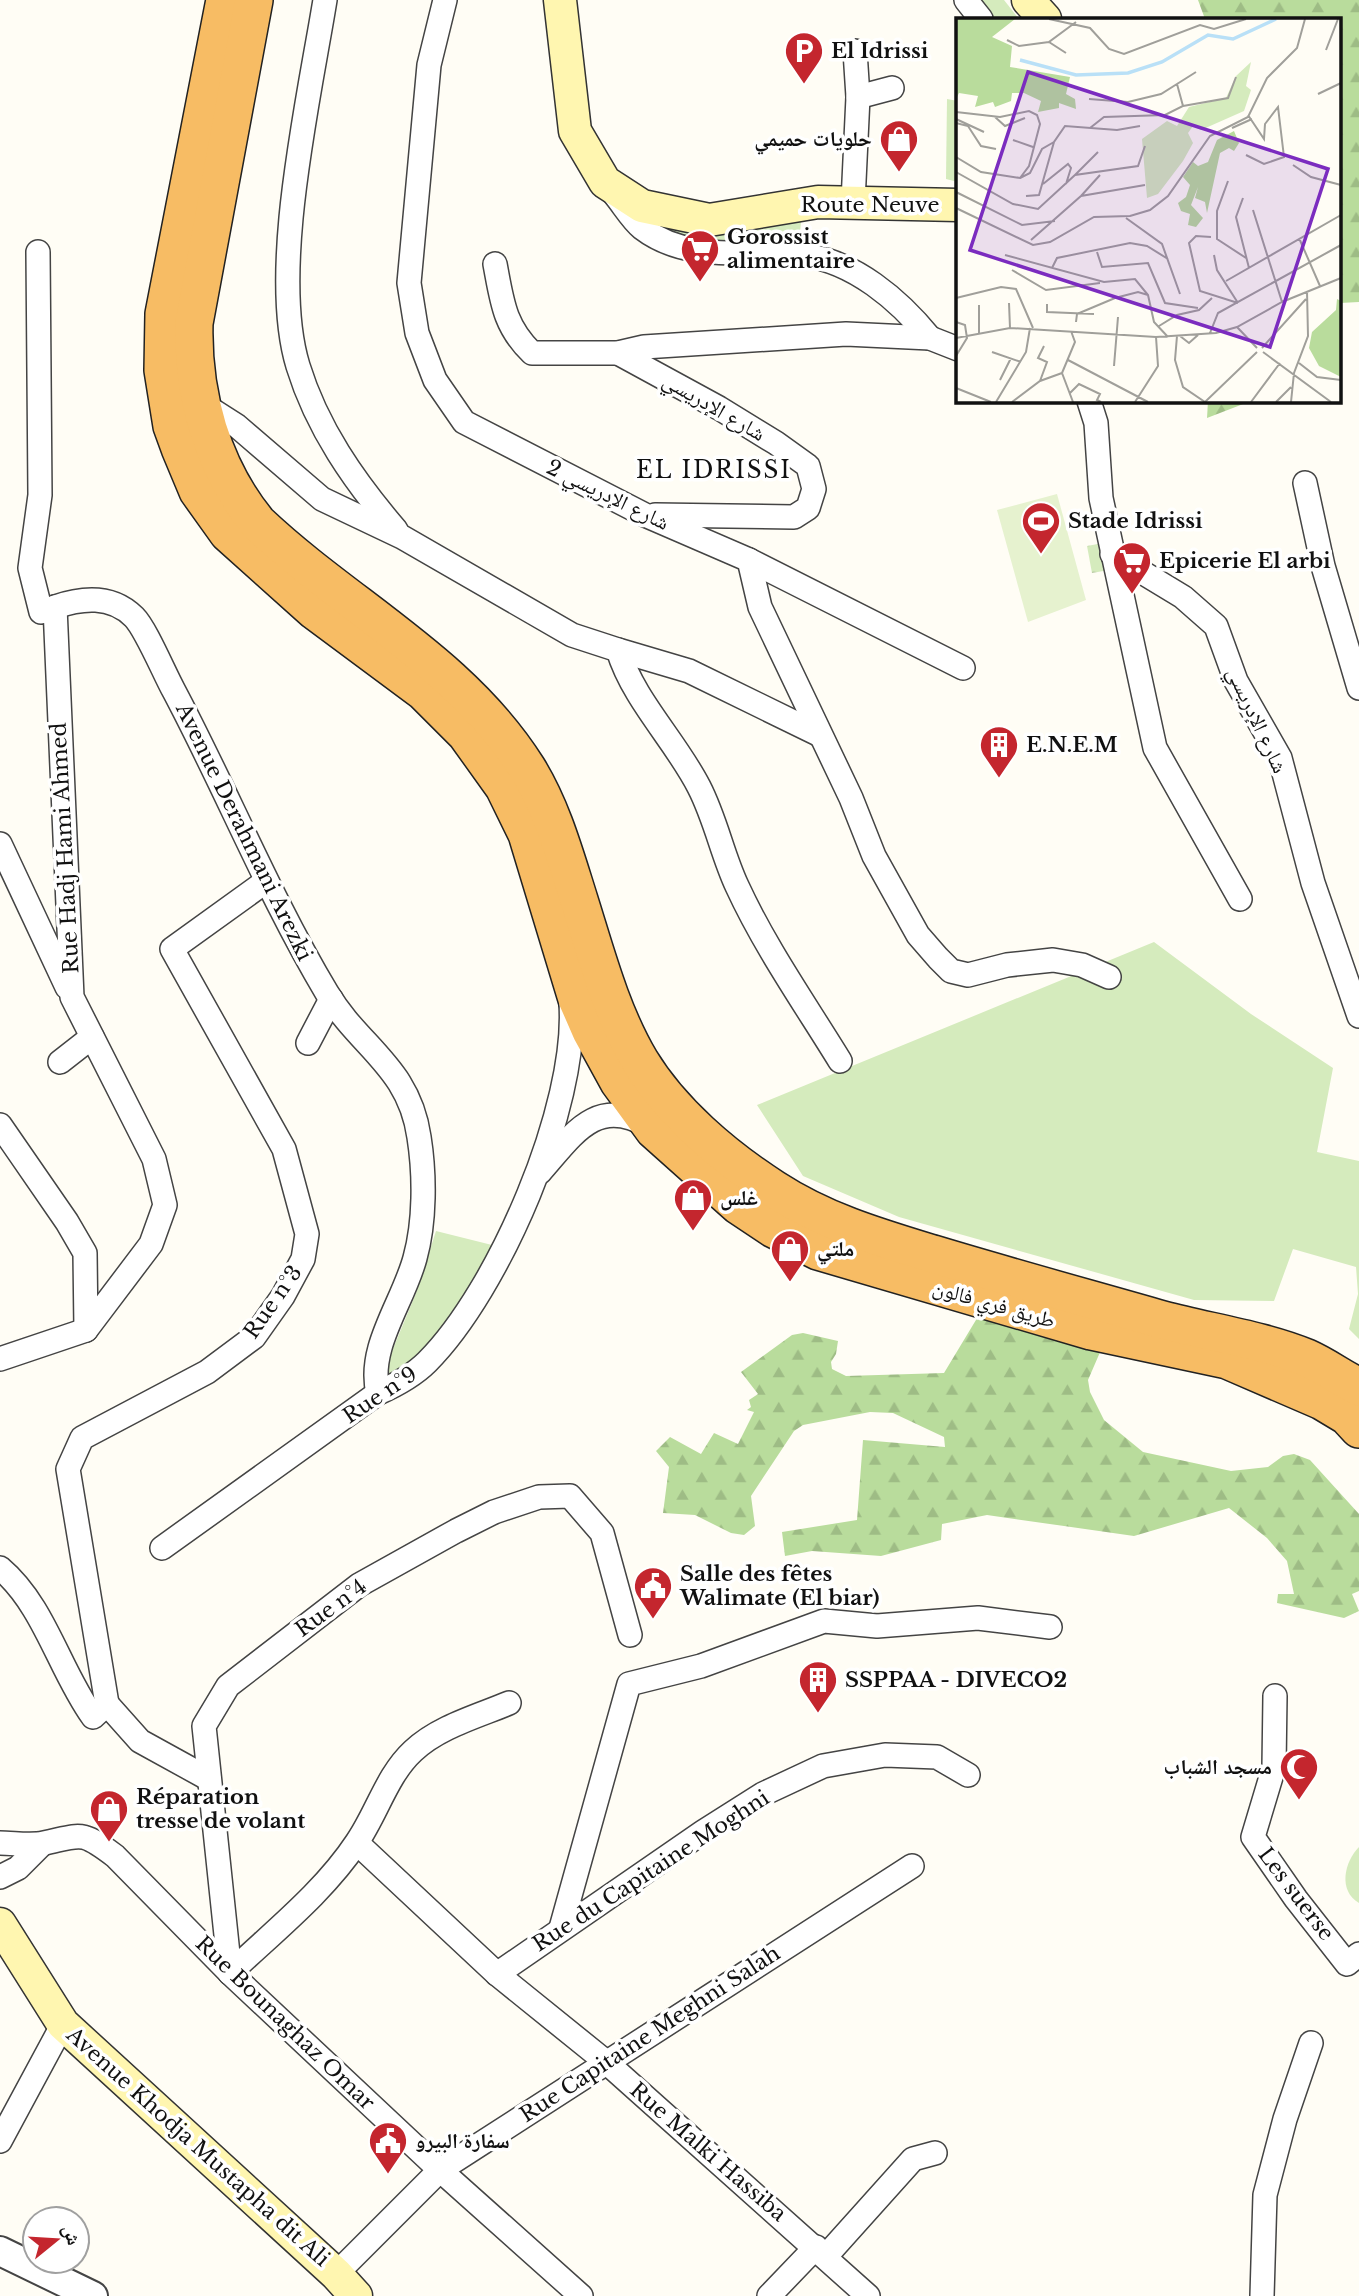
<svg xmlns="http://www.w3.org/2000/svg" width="1359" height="2296" viewBox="0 0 1359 2296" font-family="'Libre Baskerville','Noto Naskh Arabic',serif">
<defs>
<pattern id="forest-firs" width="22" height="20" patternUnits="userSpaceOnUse" patternTransform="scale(1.75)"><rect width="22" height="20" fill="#b9dc9c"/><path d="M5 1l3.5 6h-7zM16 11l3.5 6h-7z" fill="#9ebc85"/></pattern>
<pattern id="park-crowns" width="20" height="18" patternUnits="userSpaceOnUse" patternTransform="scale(1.75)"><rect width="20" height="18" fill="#d5ebbd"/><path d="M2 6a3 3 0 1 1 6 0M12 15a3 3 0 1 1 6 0" fill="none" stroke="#b6c8a1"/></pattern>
</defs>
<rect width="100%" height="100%" fill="#fffdf5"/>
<g fill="#d5ebbd">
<polygon points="973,0 1004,0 1019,19 993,19"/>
<polygon points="947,99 958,101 958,182 946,179"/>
<polygon points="802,211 798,255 705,252 641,216"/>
<polygon points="1154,942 1251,1014 1333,1068 1317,1152 1359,1161 1359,1339 1349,1329 1358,1294 1356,1267 1293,1249 1274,1301 1194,1300 899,1217 803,1176 757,1105"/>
<polygon points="436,1231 504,1248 433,1340 393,1379 384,1377 383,1373 416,1293"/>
<path d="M1359 1847V1903C1338 1891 1344 1862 1359 1847Z"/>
</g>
<g fill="url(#forest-firs)">
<polygon points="1198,0 1359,0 1359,302 1340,303 1340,19 1205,19"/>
<polygon points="1208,401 1251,401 1207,418"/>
<polygon points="982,1310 1104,1343 1088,1380 1090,1392 1104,1420 1143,1452 1231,1471 1268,1467 1283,1456 1294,1454 1310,1460 1359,1514 1359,1591 1352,1594 1359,1611 1344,1618 1277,1603 1278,1594 1294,1594 1287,1561 1267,1538 1229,1508 1134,1536 987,1515 942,1524 941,1540 881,1556 812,1551 785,1556 782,1532 857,1520 863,1440 945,1447 944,1437 893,1413 870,1412 803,1425 794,1431 751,1496 755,1526 744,1535 731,1533 695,1515 663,1513 669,1467 656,1451 670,1437 701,1454 714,1433 738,1444 754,1412 747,1410 751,1407 749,1400 758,1394 741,1372 792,1335 803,1333 838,1341 836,1354 831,1362 832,1369 846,1376 944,1373"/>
</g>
<polygon fill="url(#park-crowns)" points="1103,543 1109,570 1092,573 1087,546"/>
<polygon fill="#e6f2cf" points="1057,494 1086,600 1028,622 997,510"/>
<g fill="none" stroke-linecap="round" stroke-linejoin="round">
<g stroke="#444" stroke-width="26">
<g id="minor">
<path d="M325 0C309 99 269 272 298 366 317 428 354 481 396 530"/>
<polyline points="445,0 429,65 409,283 417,333 435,380 464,422 645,515 749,560 760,607 851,798 874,856 918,935 938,958 951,971 968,975 1007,965 1053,960 1082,965 1109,977"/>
<polyline points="966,0 981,19"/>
<polyline points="858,97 892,88"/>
<path d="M615 195C624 206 632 220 642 228 689 264 750 249 803 255 854 261 899 300 930 338"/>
<polyline points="853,202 858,97 855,51"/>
<path d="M495 264C502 301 504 326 532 353H618L644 347 846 334 930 338 958 349"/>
<polyline points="618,353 719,408 776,443 808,466 814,489 808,508 794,517 655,515"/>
<polyline points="1089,401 1096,423 1101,498 1155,748 1240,899"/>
<path d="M201 403 237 426 322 499 402 537 572 635 618 650C634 701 675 740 699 787 716 820 722 854 737 886 765 947 805 1004 840 1061"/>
<polyline points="1305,483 1323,566 1359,688"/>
<polyline points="1112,554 1183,597 1216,626 1236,681 1280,758 1313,883 1359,1016"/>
<polyline points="749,560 963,668"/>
<path d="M55 607C81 598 111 594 134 617 146 629 164 673 174 691 227 791 269 896 327 993 360 1048 409 1067 419 1137 425 1175 425 1222 415 1258 403 1303 367 1347 378 1393"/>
<polyline points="618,650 689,671 820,735"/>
<polyline points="0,844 67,987"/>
<polyline points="308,1043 331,999"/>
<polyline points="60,1062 92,1037"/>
<polyline points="0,1125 67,1222 85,1253 86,1330"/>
<path d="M540 1172C572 1136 596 1095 648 1126"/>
<polyline points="0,1359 86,1330 151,1244 165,1205 154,1159 72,997 55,607 41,612 30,568 40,495 38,252"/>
<path d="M162 1548 378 1393C396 1385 413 1376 427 1362 499 1290 578 1106 571 1004"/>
<path d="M0 1568C45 1606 59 1670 93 1717L107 1704"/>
<polyline points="1275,1696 1274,1767 1253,1837 1296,1899 1347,1964 1359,1954"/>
<polyline points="107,1704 68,1469 82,1438 207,1372 254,1337 283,1296 303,1259 307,1234 284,1149 172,949 265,882"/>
<polyline points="107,1704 140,1741 209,1779"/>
<path d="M0 1843C14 1843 31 1846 44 1843 82 1835 81 1830 115 1856L230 1973 440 2170 581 2296"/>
<polyline points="357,1843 497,1974 606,2062 868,2296"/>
<polyline points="0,1877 18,1868 42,1844"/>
<polyline points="561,1928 629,1684 701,1666 824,1621 877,1626 978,1618 1050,1627"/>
<polyline points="230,1973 204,1726 228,1686 359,1585 456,1531 494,1512 539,1497 570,1496 602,1533 630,1635"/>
<path d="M230 1973C273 1932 324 1892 357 1842 377 1813 387 1775 413 1751 438 1727 478 1716 509 1703"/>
<polyline points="497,1974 703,1832 763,1794 823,1766 885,1755 937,1757 968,1775"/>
<polyline points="0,2141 63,2024"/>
<polyline points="826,2256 913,2159 935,2153"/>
<polyline points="336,2274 440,2170 912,1866"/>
<polyline points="769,2296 816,2247"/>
<polyline points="1262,2296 1265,2195 1285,2119 1311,2043"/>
</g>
</g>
<g stroke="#444" stroke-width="32">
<polyline id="tertiary" points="0,2251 93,2296"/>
</g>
<g stroke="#333" stroke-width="35">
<g id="secondary">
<polyline points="560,0 575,131 605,182 642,206 709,220 818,202 958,205"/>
<polyline points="1028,0 1045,19"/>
<polyline points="0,1924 63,2024 336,2274 356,2296"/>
</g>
</g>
<g stroke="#222" stroke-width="40">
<g id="trunk">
<polyline points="225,0 164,314 163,370 172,426 180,448 198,491 228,533 315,611 424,692 466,734 504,787 527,834 577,999 591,1031 619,1082 654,1130 738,1205 774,1229 818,1251 1091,1331 1227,1360 1322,1401 1347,1416 1359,1429"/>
<path d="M254 0 194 323C192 394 212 467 258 523 347 607 461 663 527 768 552 808 565 856 579 900 596 954 611 1012 640 1061 671 1112 724 1157 774 1189 823 1221 877 1237 933 1254 1009 1277 1086 1298 1163 1320 1208 1332 1264 1340 1307 1358 1325 1366 1341 1378 1359 1387"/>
</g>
</g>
<use href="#minor" stroke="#fff" stroke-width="23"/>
<use href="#tertiary" stroke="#fff" stroke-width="28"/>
<use href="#secondary" stroke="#fff6b0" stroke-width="32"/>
<use href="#trunk" stroke="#f7bc64" stroke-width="37"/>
</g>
<defs>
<g id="parking-pin" transform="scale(2.0125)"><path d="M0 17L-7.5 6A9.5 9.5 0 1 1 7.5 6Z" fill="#c4262e" stroke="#fff"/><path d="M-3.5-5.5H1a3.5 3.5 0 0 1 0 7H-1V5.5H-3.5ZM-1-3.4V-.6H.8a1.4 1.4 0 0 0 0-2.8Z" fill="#fff"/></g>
<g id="shop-pin" transform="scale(2.0125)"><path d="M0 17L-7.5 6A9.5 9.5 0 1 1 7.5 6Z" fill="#c4262e" stroke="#fff"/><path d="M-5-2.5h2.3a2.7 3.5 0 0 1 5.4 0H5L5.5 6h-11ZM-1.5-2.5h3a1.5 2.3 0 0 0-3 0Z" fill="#fff"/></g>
<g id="supermarket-pin" transform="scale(2.0125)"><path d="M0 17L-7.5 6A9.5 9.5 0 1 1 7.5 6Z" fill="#c4262e" stroke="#fff"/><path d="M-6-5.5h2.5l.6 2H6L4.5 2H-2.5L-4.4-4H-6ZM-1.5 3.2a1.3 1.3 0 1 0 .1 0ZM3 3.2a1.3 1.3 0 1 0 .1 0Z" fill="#fff"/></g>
<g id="stadium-pin" transform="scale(2.0125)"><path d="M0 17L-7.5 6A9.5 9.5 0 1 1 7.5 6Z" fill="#c4262e" stroke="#fff"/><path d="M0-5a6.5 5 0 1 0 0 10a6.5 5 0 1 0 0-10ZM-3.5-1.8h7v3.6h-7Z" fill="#fff"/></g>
<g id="building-pin" transform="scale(2.0125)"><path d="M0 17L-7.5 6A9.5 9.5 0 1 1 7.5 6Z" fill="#c4262e" stroke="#fff"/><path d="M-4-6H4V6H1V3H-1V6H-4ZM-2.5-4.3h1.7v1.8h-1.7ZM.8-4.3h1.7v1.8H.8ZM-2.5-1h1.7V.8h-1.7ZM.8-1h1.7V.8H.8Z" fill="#fff"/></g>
<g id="civic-pin" transform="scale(2.0125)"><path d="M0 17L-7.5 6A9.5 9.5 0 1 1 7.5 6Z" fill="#c4262e" stroke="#fff"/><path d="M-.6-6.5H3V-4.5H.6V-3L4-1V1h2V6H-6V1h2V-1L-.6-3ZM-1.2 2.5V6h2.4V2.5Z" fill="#fff"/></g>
<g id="mosque-pin" transform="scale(2.0125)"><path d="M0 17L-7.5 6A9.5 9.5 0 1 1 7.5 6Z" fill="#c4262e" stroke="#fff"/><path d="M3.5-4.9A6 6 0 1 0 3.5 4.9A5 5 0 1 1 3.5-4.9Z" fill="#fff"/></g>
</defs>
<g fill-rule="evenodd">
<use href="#parking-pin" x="804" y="51"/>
<use href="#shop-pin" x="899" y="139"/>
<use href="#supermarket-pin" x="700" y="249"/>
<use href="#stadium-pin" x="1041" y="521"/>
<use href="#supermarket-pin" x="1132" y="561"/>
<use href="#building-pin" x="999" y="745"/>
<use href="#shop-pin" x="693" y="1198"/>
<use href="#shop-pin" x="790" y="1249"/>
<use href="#civic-pin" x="653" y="1586"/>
<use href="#building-pin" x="818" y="1680"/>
<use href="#mosque-pin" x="1299" y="1767"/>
<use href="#shop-pin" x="109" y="1809"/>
<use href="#civic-pin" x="388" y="2141"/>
</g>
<g text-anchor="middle" stroke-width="7" stroke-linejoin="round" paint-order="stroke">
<g font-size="21" font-weight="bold" fill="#111" stroke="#fff" text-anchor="start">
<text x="831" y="58">El Idrissi</text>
<text x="872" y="146" text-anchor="end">حلويات حميمي</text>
<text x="727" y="244">Gorossist<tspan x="727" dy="24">alimentaire</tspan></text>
<text x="1068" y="528">Stade Idrissi</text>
<text x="1159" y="568">Epicerie El arbi</text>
<text x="1026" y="752">E.N.E.M</text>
<text x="720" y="1205">غلس</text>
<text x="817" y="1256">ملتي</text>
<text x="680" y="1581">Salle des fêtes<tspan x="680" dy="24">Walimate (El biar)</tspan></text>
<text x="845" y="1687">SSPPAA - DIVECO2</text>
<text x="1272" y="1774" text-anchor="end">مسجد الشباب</text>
<text x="136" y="1804">Réparation<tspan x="136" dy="24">tresse de volant</tspan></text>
<text x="415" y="2148">سفارة البيرو</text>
</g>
<g font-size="21" fill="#111" stroke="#fff">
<text x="870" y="212">Route Neuve</text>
<text transform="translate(714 407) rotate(30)" y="7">شارع الإدريسي</text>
<text transform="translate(608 495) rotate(26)" y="7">شارع الإدريسي 2</text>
<text transform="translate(1257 720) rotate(65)" y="7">شارع الإدريسي</text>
<text transform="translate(244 832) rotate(64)" y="7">Avenue Derahmani Arezki</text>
<text transform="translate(65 848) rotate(-93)" y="7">Rue Hadj Hami Ahmed</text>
<text transform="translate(273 1302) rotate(-55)" y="7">Rue n°3</text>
<text transform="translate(994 1304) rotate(16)" y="7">طريق فري فالون</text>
<text transform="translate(380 1395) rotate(-34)" y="7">Rue n°9</text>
<text transform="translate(331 1608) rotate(-36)" y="7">Rue n°4</text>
<text transform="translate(651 1871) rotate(-33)" y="7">Rue du Capitaine Moghni</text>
<text transform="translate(1296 1894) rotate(53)" y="7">Les suerse</text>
<text transform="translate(285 2023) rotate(44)" y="7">Rue Bounaghaz Omar</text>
<text transform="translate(650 2034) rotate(-33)" y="7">Rue Capitaine Meghni Salah</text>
<text transform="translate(198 2147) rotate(42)" y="7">Avenue Khodja Mustapha dit Ali</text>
<text transform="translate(708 2152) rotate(41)" y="7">Rue Malki Hassiba</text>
</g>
<g font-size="23" letter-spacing="2" fill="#111" stroke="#fff">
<text x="714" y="478">EL IDRISSI</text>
</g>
</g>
<g transform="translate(956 18)">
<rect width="385" height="385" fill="#fffdf5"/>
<path d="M295 44 290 68 295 72 288 93 245 112 237 108 232 115 237 125 227 143 202 176 191 180 186 121 211 103 221 108 233 89 270 80 280 58Z" fill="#d5ebbd"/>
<path d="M0 1H59L36 19 56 28 54 49 114 59 110 76 119 81 120 91 103 85V90L82 94 85 83 68 75H56L55 83 39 89 37 84 19 89 22 78 3 75 0 81ZM278 113 283 125 278 133 273 130 264 135 251 195 249 184 239 180 242 169 235 187 247 200 240 209 232 207 234 196 225 193 222 185 230 179 234 167 227 159 237 144 242 148 252 144 261 122ZM381 281 385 283V359L363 348 353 330 356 314 380 292Z" fill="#b9dc9c"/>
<path fill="none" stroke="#b9e0f7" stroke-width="3.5" d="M64 42 120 57 172 55 206 44 252 17 277 21 320 1"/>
<path fill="none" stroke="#a09f9a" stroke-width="2" d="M93 1 134 10 153 31 168 36 244 7 258 11 290 1M51 22 63 28 93 24M370 32 382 1M110 35 93 24 120 4M221 66 240 54M362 76 385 65M133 81 172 84 205 76 221 66 227 88 209 97 148 99 134 110M227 88 272 80 280 59M0 94 44 99 73 93 81 97 84 106 73 148 64 160 25 154 0 139M39 99 49 108 69 100M0 101 28 114M0 105 12 108 25 128 40 131M276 110 296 101M57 122 77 129M290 137 308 146 328 139 322 89 309 106 308 121 292 97M337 147 355 159 385 167M0 154 57 186 82 191 119 157 182 148 189 128M119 157 142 134M64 160 74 155 86 131 98 124M272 163 261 193V221L290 240M87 166 112 146 115 150 110 166M0 174 66 207 99 203M70 178 83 177 98 124 109 108 161 112 184 108M125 178 144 157M287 180 280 199 293 250M0 190 77 227 94 224 138 199 174 198 194 192 212 178 254 118 292 99 311 60 341 30 349 1M297 192 326 284M170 200 206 226 224 276M255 219 240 218 233 225 244 273 282 285M343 220 364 268M75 222 125 178 189 167M141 234 146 249 192 245 209 285 242 290M49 237 148 264 179 261 192 277 198 304 212 319M258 237 261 252 282 285M96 250 101 240 174 225 191 228 212 241M56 252 90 272 144 265M270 263 385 197M0 280 45 269 60 271 77 310M53 285 54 310M91 286V294L138 296M0 304 9 307 11 320 0 338M120 304 121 296 159 280 182 274 192 277M203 308 221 297 243 292 256 280M281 309 301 330M23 315V287M254 315 262 295 385 227M221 318 219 342 227 369 249 384 301 334M224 318 233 325 242 317M0 320 54 310 200 319 260 315 281 309 326 284 385 260M306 330 350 281M36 334 65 344M307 334 375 384M112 342 192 384M343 345 361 359 385 362M158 348 162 299M106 355 119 324 115 313M106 355 117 384M44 362 55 340M84 363 91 344 82 340 88 328M0 370 35 384M114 375 123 366 144 376 141 382 145 384M40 384 70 334 74 310M56 384 84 363 106 355M179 384 202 348 200 319M295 384 324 345M320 384 335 369M335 384 338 355 352 318 351 273"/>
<path fill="#7b2cbf" fill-opacity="0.15" stroke="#7b2cbf" stroke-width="3.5" d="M72 54 372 151 314 329 14 232Z"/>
<rect width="385" height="385" fill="none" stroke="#111" stroke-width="3.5"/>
</g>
<g transform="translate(56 2240) rotate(72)"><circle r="33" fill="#ffffff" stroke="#a0a0a0" stroke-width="2"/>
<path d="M0-5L12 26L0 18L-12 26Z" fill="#c4262e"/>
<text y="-10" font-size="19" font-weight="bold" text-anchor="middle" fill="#111111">ش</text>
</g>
</svg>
